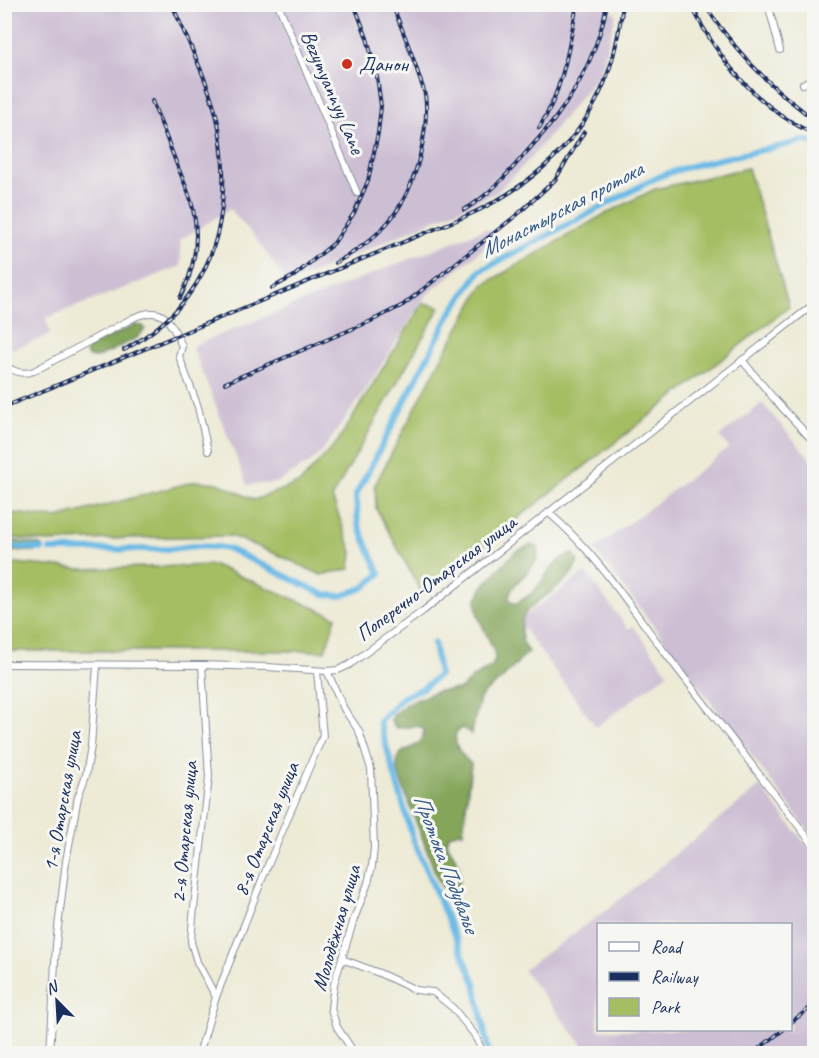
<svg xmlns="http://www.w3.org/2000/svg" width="819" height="1058" viewBox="0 0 819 1058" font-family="Caveat,sans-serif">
<rect width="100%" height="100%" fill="#f6f6f2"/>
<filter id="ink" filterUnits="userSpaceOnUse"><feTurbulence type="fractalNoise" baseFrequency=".0167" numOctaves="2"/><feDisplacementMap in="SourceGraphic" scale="12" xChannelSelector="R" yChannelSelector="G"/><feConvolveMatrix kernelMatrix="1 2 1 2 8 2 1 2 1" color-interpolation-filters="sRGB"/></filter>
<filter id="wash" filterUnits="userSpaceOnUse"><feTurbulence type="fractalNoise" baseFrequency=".008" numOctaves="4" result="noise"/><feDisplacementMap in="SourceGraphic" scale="24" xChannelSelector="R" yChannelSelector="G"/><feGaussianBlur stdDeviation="1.35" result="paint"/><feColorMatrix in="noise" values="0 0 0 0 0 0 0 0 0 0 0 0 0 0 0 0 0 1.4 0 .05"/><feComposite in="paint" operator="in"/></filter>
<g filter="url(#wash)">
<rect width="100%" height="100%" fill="#edead5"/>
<g fill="#ccbed3" fill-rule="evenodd">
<polygon points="5,5 612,5 610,11 616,13 601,72 530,159 496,193 288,284 254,236 230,209 180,240 181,266 46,318 50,335 12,349 5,330"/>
<polygon points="487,228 496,238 426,295 362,395 321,453 311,462 276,483 247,485 192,346"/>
<polygon points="762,403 814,463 814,838 595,549 729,448 720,436"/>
<polygon points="586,572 628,629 633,626 668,673 596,727 518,621"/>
<path d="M760 786 814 855V1047L807 1054 589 1053 523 970 608 909ZM790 924V1030H598V924Z"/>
</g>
<g fill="#a5be64" stroke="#607661" stroke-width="1.5">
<polygon points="748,168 789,307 422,593 376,508 375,485 441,359 483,285 603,215 655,189"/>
<polygon points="423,303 440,307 332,497 352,552 350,569 321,575 281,556 231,536 132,538 48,542 5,537 5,512 57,518 196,481 218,483 254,500 300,483 338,441"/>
<path d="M5 539C17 544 30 541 42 546 32 557 19 546 7 554L5 552Z"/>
<polygon points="4,562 81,569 214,565 336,617 325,651 5,651"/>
</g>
<g fill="#84a55a" stroke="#506a5c" stroke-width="1.5">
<polygon points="135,325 143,326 145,329 137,338 111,351 96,358 89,357 86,353 87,349 93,345"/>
<path d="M530 545 538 547C542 570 511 578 509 599L515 604C521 600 530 596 535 590 547 577 554 556 574 554L578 561C570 585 543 594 527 611 518 622 520 641 528 652L502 679 485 692 480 698 471 734 469 732 463 728 456 732C453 746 461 754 471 764L463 833 459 832 449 835 446 842C455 856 465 872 457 888L449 890 442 887 438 880 400 779C399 775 397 770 397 765 396 743 422 755 424 730L418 726 396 728 391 721 394 714 406 704 437 691 461 689 472 678 492 666 495 659 494 651 478 616 476 601 483 587 493 575 515 552Z"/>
</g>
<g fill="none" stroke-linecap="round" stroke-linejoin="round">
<g stroke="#6bbae6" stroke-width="6">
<polyline points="4,546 42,549"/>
<path d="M50 550 171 549 192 546 217 547 229 549 323 594 341 596 363 588 380 574 358 524 356 495 450 314 480 271 656 178C702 159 753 154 801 141L814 142"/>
<polyline points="434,643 439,675 423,688 403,697 379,721 413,839 475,983 489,1054"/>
</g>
</g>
</g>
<g filter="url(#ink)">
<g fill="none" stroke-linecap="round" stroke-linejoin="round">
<g stroke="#848c9a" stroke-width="8">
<g id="street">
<polyline points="278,4 357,193"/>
<polyline points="768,4 780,50"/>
<polyline points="803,84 814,78"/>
<polyline points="742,360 775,400 814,442"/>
<path d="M4 365C15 372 22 375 34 371L133 318C164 304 170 321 182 346L179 356 198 407 208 451"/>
<path d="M549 513C595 552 627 602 663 650 713 715 764 780 814 846"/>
<polyline points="4,664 202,665 267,667 327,671 338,670 349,665 423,611 814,304"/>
<polyline points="202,665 209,777 193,917 191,942 197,962 216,997"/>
<polyline points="327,671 344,709 359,731 371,769 374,848 372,866 368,883 354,919 334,984 331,1009 337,1027 355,1054"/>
<polyline points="342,959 379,973 416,990 433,992 453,1008 474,1034 482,1050 482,1054"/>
<polyline points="50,1054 56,944 66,861 78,797 86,775 91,746 97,665"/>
<polyline points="199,1054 216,997 263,877 311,763 323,736 317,671"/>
</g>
</g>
<use href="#street" stroke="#fff" stroke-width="6"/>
<g stroke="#1b2f5e" stroke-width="4">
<g id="rail">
<path d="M691 4C716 58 760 110 814 134"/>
<path d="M704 4C723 33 745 60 771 84 784 97 800 108 814 120"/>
<path d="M152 101C161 123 169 144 177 165 183 180 190 194 193 209 200 239 194 271 180 298"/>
<path d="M539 128C563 90 569 47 577 4"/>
<path d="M464 210C488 196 506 176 524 155 534 143 545 132 554 120 580 86 599 47 607 4"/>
<path d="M335 263C386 236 411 202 422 146 425 130 428 112 425 95 424 88 420 81 418 73 411 50 401 27 392 4"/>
<polyline points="272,288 294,276 334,243 354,213 368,181 378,133 381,106 377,77 367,38 354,4"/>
<path d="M124 350C212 301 234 223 219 128 212 87 188 43 172 4"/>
<polyline points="225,383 371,321 403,305 518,214 555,180 584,132"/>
<path d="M4 407 464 217C521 192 573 151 600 93 613 66 619 34 623 4"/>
<polyline points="790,1023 814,1005"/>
<polyline points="752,1054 783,1030"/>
</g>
</g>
<use href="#rail" stroke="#f6f6f2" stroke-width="1.5" stroke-dasharray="4.5" stroke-linecap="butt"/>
</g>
</g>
<circle fill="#c8321e" stroke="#f6f6f2" stroke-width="2" cx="347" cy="64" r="6"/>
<g text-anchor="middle" stroke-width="6" stroke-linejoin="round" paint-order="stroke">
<g font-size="21" fill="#1b2f5e" stroke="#f6f6f2" text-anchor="start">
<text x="359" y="71">Данон</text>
</g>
<g font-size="21" fill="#1b2f5e" stroke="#f6f6f2">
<text transform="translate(333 92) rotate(67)" y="7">Bezymyannyy Lane</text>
<text transform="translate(436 578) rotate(-37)" y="7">Поперечно-Отарская улица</text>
<text transform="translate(62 801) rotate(-80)" y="7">1-я Отарская улица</text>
<text transform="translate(266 829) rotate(-68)" y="7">8-я Отарская улица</text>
<text transform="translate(184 832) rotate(-85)" y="7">2-я Отарская улица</text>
<text transform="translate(336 928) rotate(-74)" y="7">Молодёжная улица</text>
</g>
<g font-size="22" font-style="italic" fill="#335987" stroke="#f6f6f2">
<text transform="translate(561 209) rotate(-28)" y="8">Монастырская протока</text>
<text transform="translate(447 863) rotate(69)" y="8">Протока Подувалье</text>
</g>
</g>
<rect width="819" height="1058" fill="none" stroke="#f6f6f2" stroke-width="24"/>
<rect x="597" y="923" width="195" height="108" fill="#f6f6f2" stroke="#9ea6b7" stroke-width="1.5"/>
<rect x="609" y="942" width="30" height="9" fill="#ffffff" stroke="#9ea6b7" stroke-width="1.5"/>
<text x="651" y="953" font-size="18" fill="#1b2f5e">Road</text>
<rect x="609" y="972" width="30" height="9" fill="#1b2f5e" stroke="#9ea6b7" stroke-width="1.5"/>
<text x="651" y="983" font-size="18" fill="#1b2f5e">Railway</text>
<rect x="609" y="998" width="30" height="18" fill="#a5be64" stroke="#9ea6b7" stroke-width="1.5"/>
<text x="651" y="1013" font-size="18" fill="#1b2f5e">Park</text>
<g transform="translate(57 1001) rotate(336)" stroke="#f6f6f2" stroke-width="4.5" paint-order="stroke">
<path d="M0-4.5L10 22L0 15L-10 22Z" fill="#1b2f5e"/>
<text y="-9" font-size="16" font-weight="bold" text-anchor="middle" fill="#1b2f5e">N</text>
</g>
</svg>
